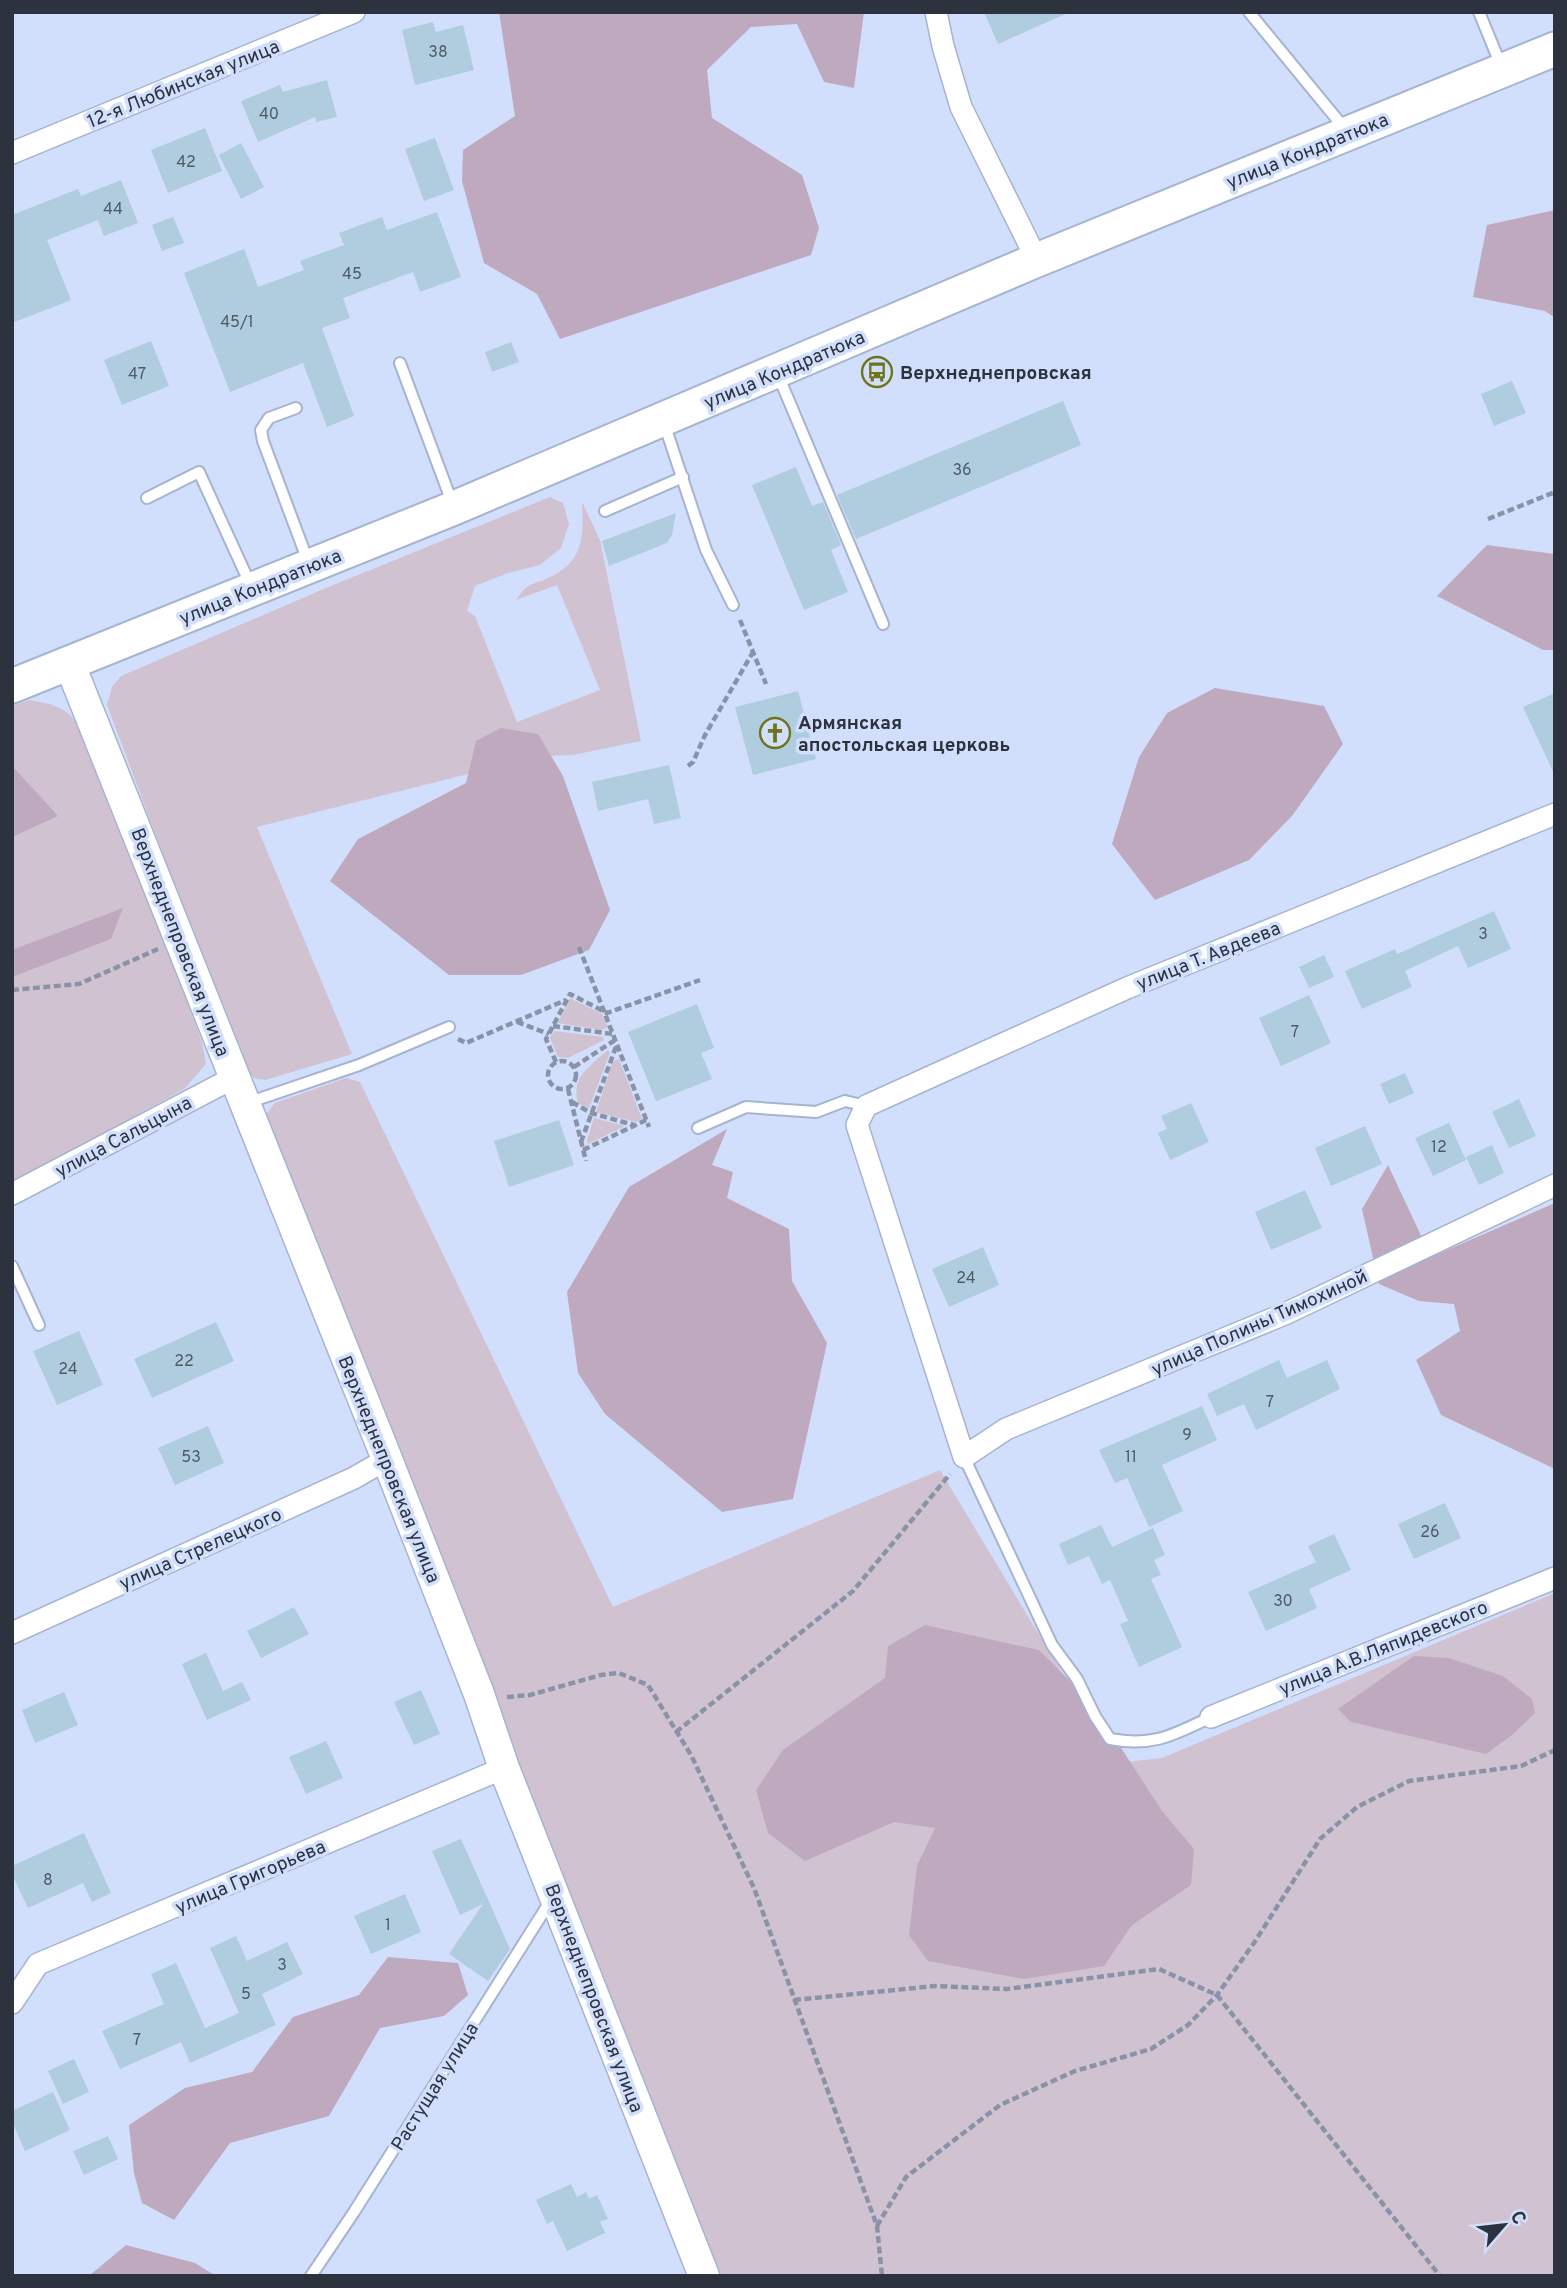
<svg xmlns="http://www.w3.org/2000/svg" width="1567" height="2288" viewBox="0 0 1567 2288" font-family="Overpass,sans-serif">
<rect width="100%" height="100%" fill="#d1dffc"/>
<g fill="#d1c2d2">
<path d="M550 497 563 503 569 524 561 548 540 565 508 573 475 586 467 611 475 616 517 722 600 690 557 585 516 600C528 583 528 586 546 579 583 563 584 539 582 502L600 540 641 741 573 755 540 756 257 827 352 1054 265 1080 254 1078 244 1070 107 705 112 687 121 676 326 588Z"/>
<path d="M29 700C62 705 71 711 89 740L202 1042 206 1064 184 1089 12 1183V706Z"/>
<polygon points="570,998 602,1014 608,1027 602,1030 558,1023"/>
<polygon points="554,1031 603,1037 604,1040 568,1058 558,1057 550,1038"/>
<path d="M608 1050 610 1053 589 1108 578 1103C571 1077 589 1067 608 1050Z"/>
<polygon points="619,1059 642,1119 636,1122 596,1112 613,1061"/>
<polygon points="346,1078 360,1082 613,1607 940,1470 1116,1763 1162,1758 1555,1593 1555,2276 718,2276 264,1117 275,1103"/>
<polygon points="594,1118 625,1126 588,1144 587,1140"/>
</g>
<g fill="#bea9bf">
<polygon points="499,12 864,12 854,88 824,82 797,24 751,27 707,70 712,118 802,175 819,228 811,255 560,339 537,294 484,263 462,181 463,150 515,116"/>
<polygon points="1555,210 1555,318 1545,311 1473,297 1487,225"/>
<polygon points="1487,545 1555,554 1555,650 1543,650 1437,596"/>
<polygon points="1215,688 1324,706 1343,744 1292,816 1249,860 1155,900 1112,844 1139,757 1167,713"/>
<polygon points="501,728 538,734 563,776 610,910 589,950 521,975 449,975 330,881 358,839 466,783 476,741"/>
<polygon points="15,769 58,816 12,837 12,771"/>
<polygon points="123,908 111,939 12,977 12,950"/>
<polygon points="727,1129 712,1165 733,1172 727,1198 789,1229 792,1281 827,1343 793,1499 722,1512 605,1414 578,1373 567,1292 629,1187"/>
<polygon points="1388,1165 1431,1257 1555,1203 1555,1469 1441,1415 1416,1360 1460,1331 1454,1304 1419,1301 1379,1284 1362,1209"/>
<polygon points="925,1625 1039,1650 1092,1703 1162,1811 1194,1849 1191,1885 1132,1925 1104,1966 1024,1979 928,1961 909,1935 917,1866 935,1828 894,1822 805,1861 768,1833 756,1790 783,1750 885,1678 888,1646"/>
<polygon points="1414,1656 1449,1658 1503,1676 1532,1699 1535,1713 1512,1735 1486,1754 1351,1722 1338,1709"/>
<polygon points="388,1957 458,1963 468,1995 444,2016 380,2028 329,2116 230,2143 174,2220 142,2203 134,2173 129,2125 185,2088 252,2072 293,2017 359,1995"/>
<polygon points="126,2245 195,2263 216,2276 89,2276"/>
</g>
<g fill="#afcdde">
<polygon points="984,12 1070,12 998,44"/>
<polygon points="433,22 436,32 463,25 474,70 415,85 402,30"/>
<polygon points="327,80 337,117 316,122 315,117 258,142 241,101 280,85 283,92"/>
<polygon points="205,128 222,171 168,193 151,150"/>
<polygon points="435,138 454,190 424,201 405,149"/>
<polygon points="241,143 264,187 241,199 219,155"/>
<polygon points="121,180 138,223 104,236 98,220 47,240 71,300 12,323 12,215 78,189 81,196"/>
<polygon points="437,212 461,277 420,292 413,272 343,298 350,318 322,328 354,416 327,427 303,363 230,392 184,273 244,249 258,287 304,270 300,261 344,245 339,233 382,217 387,230"/>
<polygon points="173,217 184,243 162,251 152,225"/>
<polygon points="151,341 169,386 122,405 104,360"/>
<polygon points="511,342 519,362 492,372 485,352"/>
<polygon points="1512,381 1526,413 1494,426 1481,394"/>
<polygon points="1063,401 1081,445 856,539 837,495"/>
<polygon points="796,467 812,506 823,502 841,545 831,550 848,592 804,610 752,485"/>
<polygon points="676,513 672,535 667,543 609,566 602,541"/>
<polygon points="798,691 816,759 753,775 735,707"/>
<polygon points="1555,693 1555,776 1523,707"/>
<polygon points="669,765 681,818 654,824 648,799 598,811 592,782"/>
<polygon points="1494,911 1511,949 1468,968 1458,946 1405,971 1412,987 1362,1009 1345,971 1395,949 1397,954"/>
<polygon points="1324,955 1334,977 1309,988 1299,967"/>
<polygon points="1309,995 1331,1043 1281,1066 1259,1018"/>
<polygon points="697,1004 714,1048 701,1053 712,1079 656,1101 628,1032"/>
<polygon points="1405,1073 1414,1093 1389,1104 1380,1084"/>
<polygon points="1519,1099 1536,1136 1509,1148 1492,1112"/>
<polygon points="1191,1103 1209,1142 1170,1160 1158,1133 1167,1129 1161,1116"/>
<polygon points="559,1120 574,1165 509,1187 494,1141"/>
<polygon points="1449,1123 1466,1160 1433,1176 1415,1138"/>
<polygon points="1365,1126 1382,1164 1331,1186 1315,1148"/>
<polygon points="1492,1145 1504,1173 1479,1185 1466,1157"/>
<polygon points="1305,1190 1322,1228 1271,1250 1255,1212"/>
<polygon points="983,1247 999,1285 949,1307 932,1269"/>
<polygon points="216,1322 234,1361 152,1398 134,1359"/>
<polygon points="79,1331 103,1385 57,1405 33,1351"/>
<polygon points="1279,1360 1287,1378 1327,1360 1340,1389 1256,1430 1244,1404 1217,1416 1207,1394"/>
<polygon points="1202,1406 1217,1440 1162,1465 1183,1511 1149,1527 1127,1478 1115,1483 1099,1450"/>
<polygon points="208,1426 224,1463 175,1485 158,1448"/>
<polygon points="1445,1503 1461,1538 1414,1559 1398,1524"/>
<polygon points="1101,1525 1112,1547 1153,1528 1165,1555 1154,1560 1161,1575 1151,1579 1182,1647 1139,1667 1120,1624 1128,1621 1110,1580 1102,1584 1089,1556 1068,1565 1059,1544"/>
<polygon points="1334,1534 1351,1570 1309,1589 1317,1608 1266,1631 1248,1592 1316,1562 1308,1546"/>
<polygon points="294,1607 309,1634 261,1658 247,1631"/>
<polygon points="206,1653 223,1691 242,1682 251,1700 207,1720 182,1664"/>
<polygon points="421,1690 440,1734 414,1745 394,1702"/>
<polygon points="64,1692 78,1725 35,1743 22,1710"/>
<polygon points="326,1741 343,1778 306,1794 289,1757"/>
<polygon points="84,1833 111,1893 92,1902 83,1883 28,1908 12,1874 12,1866"/>
<polygon points="461,1839 510,1949 488,1981 449,1954 483,1904 460,1915 432,1851"/>
<polygon points="405,1894 421,1932 371,1954 354,1916"/>
<polygon points="236,1936 247,1961 287,1942 303,1974 262,1994 276,2025 190,2063 181,2042 120,2069 102,2031 164,2004 151,1974 176,1963 205,2028 239,2013 210,1948"/>
<polygon points="74,2059 89,2092 63,2104 48,2071"/>
<polygon points="53,2092 70,2130 25,2151 12,2121 12,2111"/>
<polygon points="108,2136 118,2159 84,2175 73,2151"/>
<polygon points="571,2184 577,2197 586,2192 589,2199 597,2195 608,2219 600,2222 605,2233 567,2251 553,2221 547,2224 536,2200"/>
</g>
<g fill="none" stroke-linecap="round" stroke-linejoin="round">
<g stroke="#a6b4d0" stroke-width="14">
<g id="lane">
<polyline points="1249,12 1345,129"/>
<polyline points="1479,12 1502,68"/>
<polyline points="400,363 453,505"/>
<polyline points="778,375 883,624"/>
<polyline points="296,408 269,418 261,430 263,441 309,564"/>
<polyline points="664,423 706,550 733,605"/>
<polyline points="147,498 199,472 251,586"/>
<polyline points="605,511 683,477"/>
<polyline points="247,1103 359,1065 449,1027"/>
<polyline points="698,1128 746,1107 816,1112 845,1101 866,1106"/>
<polyline points="12,1266 39,1325"/>
<path d="M964 1457 1052 1645 1077 1679 1095 1716 1110 1739C1154 1747 1173 1735 1211 1717"/>
<polyline points="311,2276 354,2212 551,1900"/>
</g>
</g>
<g stroke="#a6b4d0" stroke-width="24">
<g id="street">
<polyline points="936,12 943,46 961,107 1037,260"/>
<polyline points="12,153 354,12"/>
<polyline points="1555,814 1127,988 866,1106 857,1125 964,1457 1006,1429 1287,1313 1555,1185"/>
<polyline points="12,1194 233,1078"/>
<polyline points="12,1633 354,1478 387,1459"/>
<polyline points="1211,1717 1555,1578"/>
<polyline points="12,2003 38,1964 504,1768"/>
</g>
</g>
<g stroke="#a6b4d0" stroke-width="33">
<polyline id="secondary" points="70,665 387,1459 479,1694 504,1768 704,2276"/>
</g>
<g stroke="#a6b4d0" stroke-width="37">
<polyline id="primary" points="12,686 454,508 1037,260 1555,49"/>
</g>
<g stroke="#8993a8" stroke-width="4.5" stroke-dasharray="7 3.5" stroke-linecap="butt">
<polyline points="1488,519 1555,492"/>
<polyline points="740,620 766,684"/>
<polyline points="688,766 693,762 705,735 753,652"/>
<polyline points="579,947 649,1127"/>
<polyline points="12,990 79,984 158,949"/>
<polyline points="517,1022 549,1034"/>
<polyline points="553,1026 613,1034"/>
<polyline points="458,1039 466,1043 566,1000"/>
<circle cx="562" cy="1075" r="14"/>
<polyline points="556,1062 546,1039 570,994 607,1013 700,980"/>
<polyline points="574,1067 615,1040"/>
<polyline points="568,1089 586,1161"/>
<polyline points="572,1102 591,1113 634,1125"/>
<polyline points="581,1142 617,1044"/>
<polyline points="583,1150 646,1120"/>
<polyline points="507,1697 530,1695 601,1675 619,1673 648,1685 691,1755 754,1888 877,2226 882,2276"/>
<polyline points="676,1732 853,1591 950,1474"/>
<polyline points="794,2000 935,1986 1007,1989 1159,1969 1217,1995 1440,2276"/>
<polyline points="877,2226 906,2177 1000,2105 1075,2071 1151,2049 1188,2025 1217,1995 1254,1943 1320,1839 1357,1807 1409,1781 1521,1766 1555,1750"/>
</g>
<use href="#lane" stroke="#fff" stroke-width="10"/>
<use href="#street" stroke="#fff" stroke-width="21"/>
<use href="#secondary" stroke="#fff" stroke-width="30"/>
<use href="#primary" stroke="#fff" stroke-width="33"/>
</g>
<defs>
<g id="bus-ring" transform="scale(1.575)"><circle r="9.5" fill="#d1dffc" stroke="#6f731a" stroke-width="1.5"/><path d="M-5-6H5V4H4V6H2V4H-2V6H-4V4H-5ZM-3.5-4V0h7V-4ZM-3.5 1.2v1.5H-2V1.2ZM2 1.2v1.5H3.5V1.2Z" fill="#6f731a"/></g>
<g id="church-ring" transform="scale(1.575)"><circle r="9.5" fill="#d1dffc" stroke="#6f731a" stroke-width="1.5"/><path d="M-1.2-6h2.4v3.5h3.3v2.4h-3.3V6h-2.4V-.1h-3.3v-2.4h3.3Z" fill="#6f731a"/></g>
</defs>
<g fill-rule="evenodd">
<use href="#bus-ring" x="877" y="372"/>
<use href="#church-ring" x="775" y="733"/>
</g>
<g text-anchor="middle" stroke-width="7" stroke-linejoin="round" paint-order="stroke">
<g font-size="16" fill="#4e5a66">
<text x="438" y="57">38</text>
<text x="269" y="119">40</text>
<text x="186" y="167">42</text>
<text x="113" y="214">44</text>
<text x="352" y="279">45</text>
<text x="237" y="327">45/1</text>
<text x="137" y="379">47</text>
<text x="962" y="475">36</text>
<text x="1483" y="939">3</text>
<text x="1295" y="1037">7</text>
<text x="1439" y="1152">12</text>
<text x="966" y="1283">24</text>
<text x="184" y="1366">22</text>
<text x="68" y="1374">24</text>
<text x="1270" y="1407">7</text>
<text x="1187" y="1440">9</text>
<text x="191" y="1462">53</text>
<text x="1131" y="1462">11</text>
<text x="1430" y="1537">26</text>
<text x="1283" y="1606">30</text>
<text x="48" y="1885">8</text>
<text x="388" y="1930">1</text>
<text x="282" y="1970">3</text>
<text x="246" y="1999">5</text>
<text x="137" y="2045">7</text>
</g>
<g font-size="19" fill="#2d333e" stroke="#d1dffc">
<text transform="translate(183 83) rotate(-22)" y="7">12-я Любинская улица</text>
<text transform="translate(1307 150) rotate(-22)" y="7">улица Кондратюка</text>
<text transform="translate(784 369) rotate(-23)" y="7">улица Кондратюка</text>
<text transform="translate(260 586) rotate(-22)" y="7">улица Кондратюка</text>
<text transform="translate(181 942) rotate(69)" y="7">Верхнеднепровская улица</text>
<text transform="translate(1208 955) rotate(-22)" y="7">улица Т. Авдеева</text>
<text transform="translate(123 1136) rotate(-28)" y="7">улица Сальцына</text>
<text transform="translate(1259 1322) rotate(-24)" y="7">улица Полины Тимохиной</text>
<text transform="translate(390 1469) rotate(68)" y="7">Верхнеднепровская улица</text>
<text transform="translate(200 1548) rotate(-24)" y="7">улица Стрелецкого</text>
<text transform="translate(1383 1647) rotate(-22)" y="7">улица А.В.Ляпидевского</text>
<text transform="translate(250 1876) rotate(-23)" y="7">улица Григорьева</text>
<text transform="translate(595 1998) rotate(69)" y="7">Верхнеднепровская улица</text>
<text transform="translate(434 2086) rotate(-58)" y="7">Растущая улица</text>
</g>
<g font-size="19" font-weight="bold" fill="#2d333e" stroke="#d1dffc" text-anchor="start">
<text x="900" y="379">Верхнеднепровская</text>
<text x="798" y="729">Армянская<tspan x="798" dy="22">апостольская церковь</tspan></text>
</g>
</g>
<rect width="1567" height="2288" fill="none" stroke="#2d333e" stroke-width="28"/>
<g transform="translate(1504 2225) rotate(62)" stroke="#d1dffc" stroke-width="5" paint-order="stroke">
<path d="M0-5L12 26L0 18L-12 26Z" fill="#2d333e"/>
<text y="-10" font-size="19" font-weight="bold" text-anchor="middle" fill="#2d333e">С</text>
</g>
</svg>
